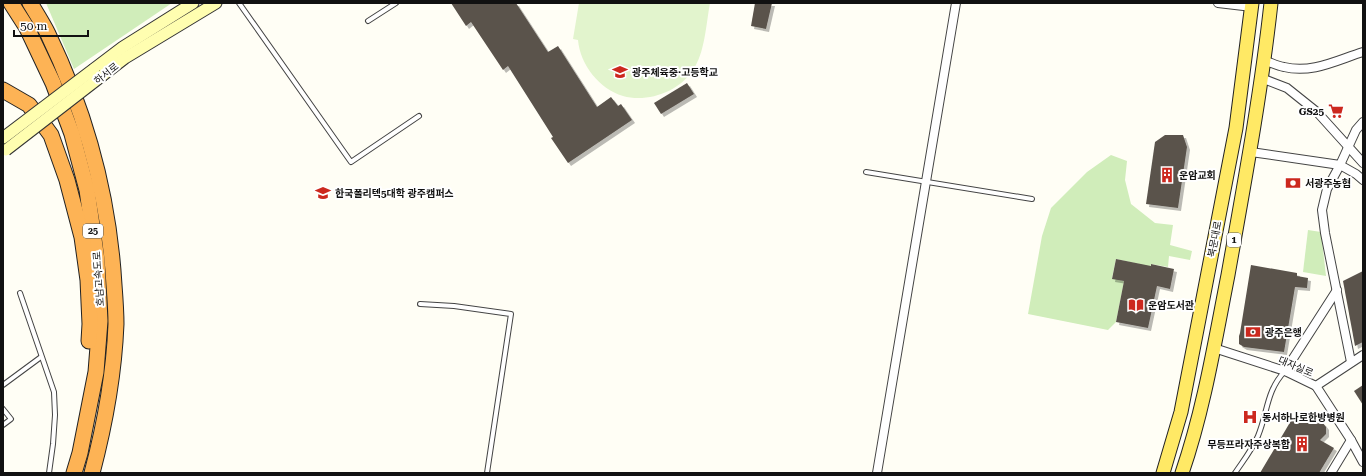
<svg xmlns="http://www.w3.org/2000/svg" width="1366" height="476" viewBox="0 0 1366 476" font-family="'Roboto Serif','Noto Sans KR',serif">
<defs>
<filter id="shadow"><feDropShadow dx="3" dy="3" stdDeviation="0" flood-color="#0004"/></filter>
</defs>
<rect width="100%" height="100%" fill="#fffef5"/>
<g fill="#d0edba">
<polygon points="46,3 172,3 74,69"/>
<polygon points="1111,155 1127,161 1125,180 1131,204 1155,223 1173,225 1170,245 1192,251 1190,260 1169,256 1168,267 1151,264 1149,277 1139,264 1116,259 1112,278 1124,281 1116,322 1108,330 1028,314 1042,236 1051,208 1087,172"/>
<polygon points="1308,230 1321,232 1326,276 1303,272"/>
</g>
<path fill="#e2f4cd" d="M579 3H710C706 24 705 53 693 70 679 92 647 103 623 96 599 89 580 64 578 40L573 39Z"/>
<g fill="#5a534c" filter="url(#shadow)">
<polygon points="451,3 516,3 548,52 558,46 597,107 611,97 618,106 621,104 632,120 568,163 551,138 553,137 508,66 503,70 471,22 466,26"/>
<polygon points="755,3 772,3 766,29 751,26"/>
<polygon points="687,83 694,94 661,114 654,103"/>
<polygon points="1165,135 1183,135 1187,147 1178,208 1146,204 1155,142"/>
<polygon points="1116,259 1151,266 1151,264 1174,269 1170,289 1157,286 1148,328 1116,322 1124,281 1112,279"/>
<polygon points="1251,265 1297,273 1297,276 1308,278 1307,288 1295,287 1284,352 1244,347 1239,344 1239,336 1240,333"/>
<polygon points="1363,271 1363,342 1355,346 1343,281"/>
<polygon points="1363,385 1363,405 1354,391"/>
<polygon points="1309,415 1323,423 1326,427 1326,434 1320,440 1334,448 1319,473 1260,473 1292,419"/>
</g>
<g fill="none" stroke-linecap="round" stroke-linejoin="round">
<g stroke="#444" stroke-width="6">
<g id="lane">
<polyline points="239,3 351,162 419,116"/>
<polyline points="368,21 396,3"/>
<polyline points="866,172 1032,199"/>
<polyline points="20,293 54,392 55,415 53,444 49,473"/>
<polyline points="420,304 454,306 511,314 487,473"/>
<polyline points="3,385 41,357"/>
<polyline points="3,409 11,419 3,425"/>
<path d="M1235 473C1243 461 1252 450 1258 436 1268 412 1266 391 1285 371"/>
</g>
</g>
<g stroke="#444" stroke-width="10">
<g id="street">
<polyline points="1218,3 1252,7"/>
<path d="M1263 60C1270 62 1277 66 1284 67 1312 74 1337 60 1363 52"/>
<polyline points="1261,78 1287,88 1317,112 1363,163"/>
<polyline points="1251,152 1340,165 1356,174 1363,180"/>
<polyline points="1214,348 1285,371 1316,386 1363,355"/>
<polyline points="1351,362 1325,233 1322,210 1327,189 1340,165 1356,130 1363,122"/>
<polyline points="1285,371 1337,290"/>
<polyline points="1316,386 1351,440 1363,462"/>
<polyline points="877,473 956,3"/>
<polyline points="1331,473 1351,440"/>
</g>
</g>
<g stroke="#333" stroke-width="13">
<g id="secondary">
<polyline points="94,69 123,47 193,3"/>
<polyline points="103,75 125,58 216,3"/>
</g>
</g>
<g stroke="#222" stroke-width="15">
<g id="primary">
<polyline points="1163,473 1181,412 1236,128 1252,3"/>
<path d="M1182 473C1204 409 1215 341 1228 275 1244 185 1261 94 1271 3"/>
</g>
</g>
<g stroke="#222" stroke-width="17">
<g id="highway">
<polyline points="11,3 27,28 53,83 72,134 87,190 97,260 100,321 96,372 80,453 74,473"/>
<path d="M30 3C36 13 43 24 48 34 86 113 109 198 114 285 115 298 116 311 116 324 114 374 105 424 92 473"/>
<polyline points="3,90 29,105 51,135 67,180 82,237 88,280 90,324 89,341"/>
</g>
</g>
<use href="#lane" stroke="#fff" stroke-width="4"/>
<use href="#street" stroke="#fff" stroke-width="8"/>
<use href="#secondary" stroke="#fffeb0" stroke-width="11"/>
<use href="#primary" stroke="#ffe965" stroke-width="13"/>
<use href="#highway" stroke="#fdb355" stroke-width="15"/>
<g stroke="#333" stroke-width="13" stroke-linecap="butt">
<g id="secondary-bridge">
<polyline points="3,138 94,69"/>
<polyline points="6,150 103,75"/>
</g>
</g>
<use href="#secondary-bridge" stroke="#fffeb0" stroke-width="11"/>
</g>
<defs>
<g id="school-bare" transform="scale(1.2)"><path d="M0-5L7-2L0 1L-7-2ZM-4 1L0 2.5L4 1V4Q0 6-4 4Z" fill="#cc281e" stroke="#fff" stroke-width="2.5" paint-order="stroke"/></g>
<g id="supermarket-bare" transform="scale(1.2)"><path d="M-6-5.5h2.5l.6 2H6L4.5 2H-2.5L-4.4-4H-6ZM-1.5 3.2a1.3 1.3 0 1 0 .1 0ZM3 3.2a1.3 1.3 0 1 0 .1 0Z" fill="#cc281e" stroke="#fff" stroke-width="2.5" paint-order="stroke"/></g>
<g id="building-bare" transform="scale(1.2)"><path d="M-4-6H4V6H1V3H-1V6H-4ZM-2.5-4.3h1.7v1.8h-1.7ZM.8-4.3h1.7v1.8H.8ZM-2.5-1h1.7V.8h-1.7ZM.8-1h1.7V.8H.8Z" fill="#cc281e" stroke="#fff" stroke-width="2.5" paint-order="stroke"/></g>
<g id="bank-bare" transform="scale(1.2)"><path d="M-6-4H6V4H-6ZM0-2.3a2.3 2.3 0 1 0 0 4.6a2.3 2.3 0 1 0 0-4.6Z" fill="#cc281e" stroke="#fff" stroke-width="2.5" paint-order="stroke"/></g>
<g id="university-bare" transform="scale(1.2)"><path d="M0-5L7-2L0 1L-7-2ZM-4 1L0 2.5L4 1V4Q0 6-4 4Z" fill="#cc281e" stroke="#fff" stroke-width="2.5" paint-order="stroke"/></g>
<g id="library-bare" transform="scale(1.2)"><path d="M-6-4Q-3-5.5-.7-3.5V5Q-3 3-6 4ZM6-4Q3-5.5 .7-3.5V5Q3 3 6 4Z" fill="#cc281e" stroke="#fff" stroke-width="2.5" paint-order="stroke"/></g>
<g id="hospital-bare" transform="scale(1.2)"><path d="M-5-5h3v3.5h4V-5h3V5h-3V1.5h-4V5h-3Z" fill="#cc281e" stroke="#fff" stroke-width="2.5" paint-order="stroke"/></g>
</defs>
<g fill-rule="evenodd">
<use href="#school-bare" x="620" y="72"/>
<use href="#supermarket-bare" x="1336" y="111"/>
<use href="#building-bare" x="1167" y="175"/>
<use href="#bank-bare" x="1293" y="183"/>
<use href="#university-bare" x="323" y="193"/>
<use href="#library-bare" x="1136" y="305"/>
<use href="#bank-bare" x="1253" y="332"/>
<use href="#hospital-bare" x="1250" y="417"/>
<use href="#building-bare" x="1302" y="444"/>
</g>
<g text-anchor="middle" stroke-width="4" stroke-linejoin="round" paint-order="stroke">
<g fill="#fff" stroke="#585858" stroke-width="1">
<rect x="83" y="224" width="20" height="14" rx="3"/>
<rect x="1227" y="233" width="14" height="14" rx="3"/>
</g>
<g font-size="9" font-weight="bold" fill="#111">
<text x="93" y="234">25</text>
<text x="1234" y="243">1</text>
</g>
<g font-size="10" font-weight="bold" fill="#111" stroke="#fff" text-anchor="start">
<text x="632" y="76">광주체육중·고등학교</text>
<text x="1324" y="115" text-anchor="end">GS25</text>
<text x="1179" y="179">운암교회</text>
<text x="1305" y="187">서광주농협</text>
<text x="335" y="197">한국폴리텍5대학 광주캠퍼스</text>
<text x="1148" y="309">운암도서관</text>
<text x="1265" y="336">광주은행</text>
<text x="1262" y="421">동서하나로한방병원</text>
<text x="1290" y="448" text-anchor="end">무등프라자주상복합</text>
</g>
<g font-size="10" fill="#111" stroke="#fff">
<text transform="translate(106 73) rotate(-38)" y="4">하서로</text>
<text transform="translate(1214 239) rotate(-79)" y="4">북문대로</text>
<text transform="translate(98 279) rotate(-94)" y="4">호남고속도로</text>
<text transform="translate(1296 366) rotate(23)" y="4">대자실로</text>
</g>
</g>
<rect width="1366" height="476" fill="none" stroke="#111111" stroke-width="8"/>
<path d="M14 30v6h74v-6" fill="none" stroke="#111111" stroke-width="2"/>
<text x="20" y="30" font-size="12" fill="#111111" stroke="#ffffff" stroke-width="3" paint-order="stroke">50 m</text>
</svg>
